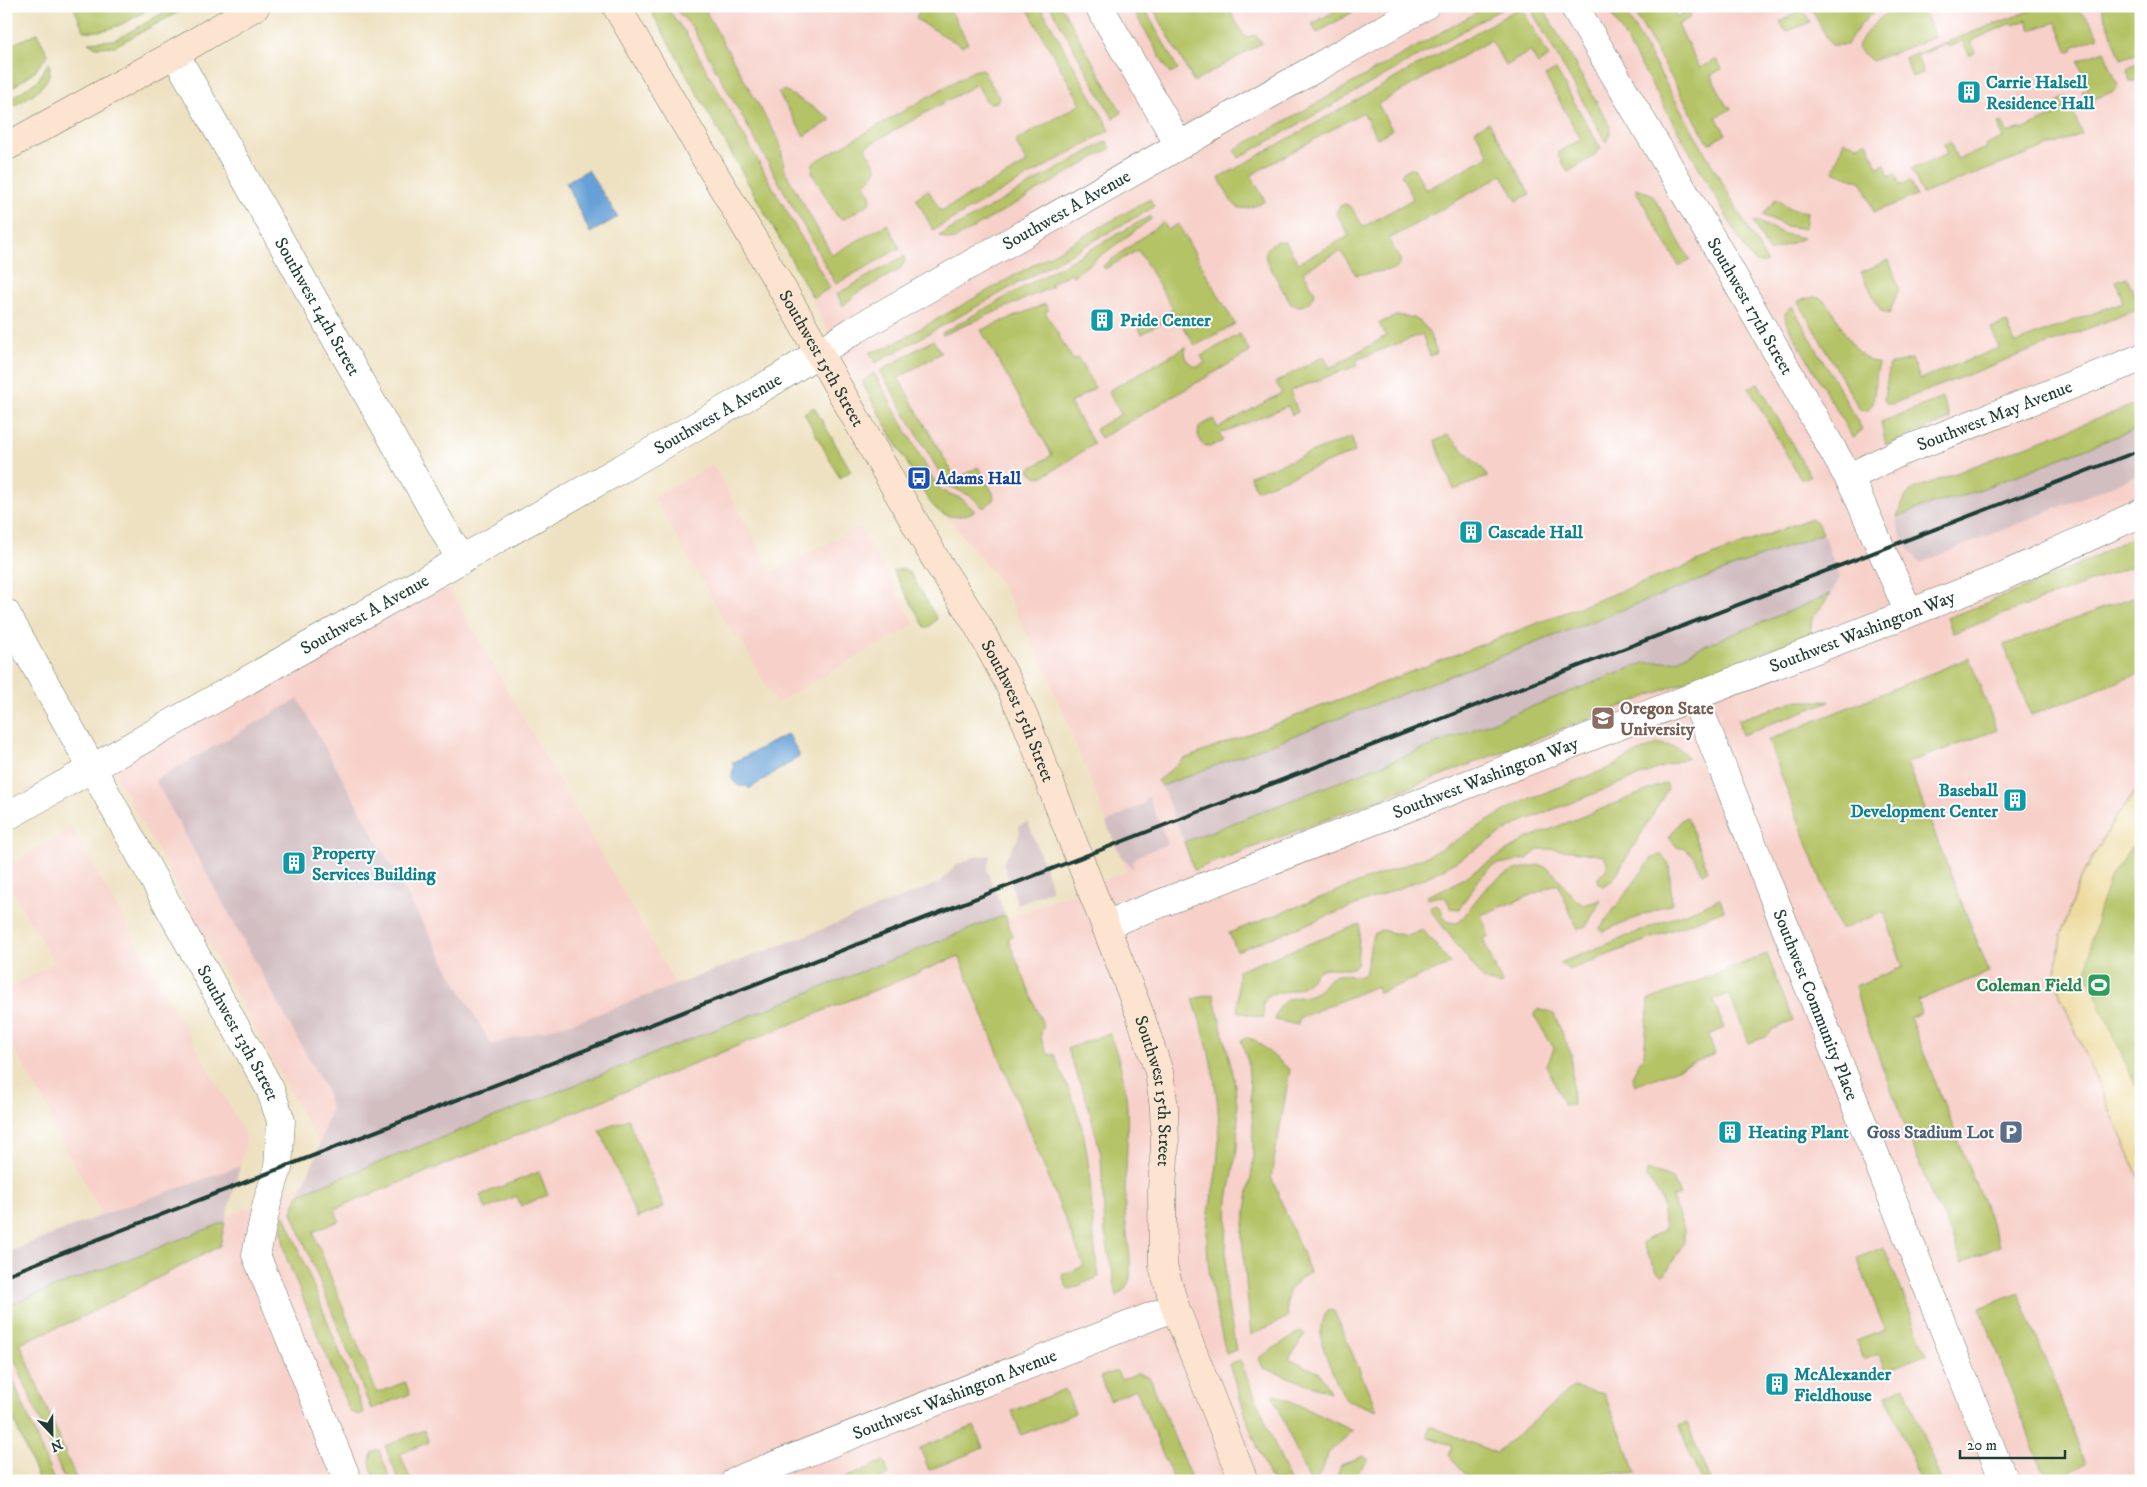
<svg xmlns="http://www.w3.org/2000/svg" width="2147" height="1487" viewBox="0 0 2147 1487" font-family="'IM FELL DW Pica',serif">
<rect width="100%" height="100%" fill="#fff"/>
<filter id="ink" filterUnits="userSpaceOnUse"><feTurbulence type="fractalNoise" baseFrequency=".02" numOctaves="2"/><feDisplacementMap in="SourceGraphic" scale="10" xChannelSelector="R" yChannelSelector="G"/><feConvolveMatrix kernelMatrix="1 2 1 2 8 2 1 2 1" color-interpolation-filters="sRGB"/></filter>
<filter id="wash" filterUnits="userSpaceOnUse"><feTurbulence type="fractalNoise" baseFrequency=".0096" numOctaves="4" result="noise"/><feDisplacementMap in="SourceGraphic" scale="20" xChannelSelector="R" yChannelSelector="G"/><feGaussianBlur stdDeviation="1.12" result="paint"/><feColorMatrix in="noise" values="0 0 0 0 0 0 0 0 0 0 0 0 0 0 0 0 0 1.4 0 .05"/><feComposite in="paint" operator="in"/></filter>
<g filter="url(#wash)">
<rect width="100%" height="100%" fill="#eee1c1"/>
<g fill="#f7d0c9">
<polygon points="647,6 2141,6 2141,1481 40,1481 6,1401 6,1314 333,1170 111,766 441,574 706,1038 1127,871 1046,670 1002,585 947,516 930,500 844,361 795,267"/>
<polygon points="713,465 773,572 860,526 915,624 776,703 739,636 735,639 654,497"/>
<polygon points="72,828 245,1134 246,1142 240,1166 102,1215 49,1118 52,1115 6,1035 6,990 54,963 6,879 6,866"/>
</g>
<g fill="#d2bec1">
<polygon points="2141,427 2141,474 1920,563 1907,547 1899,531 1897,517 1928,505 1966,495"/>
<polygon points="1823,533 1839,577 1831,594 1699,648 1676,661 1644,663 1184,842 1162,786"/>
<polygon points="298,699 491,1045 585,1019 792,941 939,883 955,866 974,857 990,855 987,871 1005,915 299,1194 316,1156 331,1108 326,1090 155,780"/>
<polygon points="1148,796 1168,844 1135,857 1132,863 1135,870 1120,855 1106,823 1144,803"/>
<polygon points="1028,822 1050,881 1051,890 1018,905 1003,863 1017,840 1020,831 1018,826"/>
<polygon points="240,1166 225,1222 6,1306 6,1253 102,1215"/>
</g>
<g fill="#b4c365" stroke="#6a804c">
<path d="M73 6H154C132 19 111 34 84 31Z"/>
<polygon points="175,6 190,6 115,46 96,47 88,42 113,40 124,35"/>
<polygon points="648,6 665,6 685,32 830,288 813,298"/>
<polygon points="676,6 715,6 706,12 780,143 785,171 832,255 887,224 900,248 836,284 692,27 677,11"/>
<polygon points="929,6 948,6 968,43 962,46 916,19 919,11"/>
<polygon points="1026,6 1040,6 1110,130 933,230 916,198 928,190 941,211 1027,163 1015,141 1081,104"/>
<polygon points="1050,6 1061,6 1122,113 1113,118"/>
<polygon points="1131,6 1143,6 1178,69 1170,74"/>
<polygon points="1152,6 1227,6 1245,37 1255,35 1262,43 1194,82"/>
<polygon points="1344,6 1363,6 1317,33 1312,24"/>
<polygon points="1488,6 1507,6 1239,158 1234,150"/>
<polygon points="1542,6 1610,126 1610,134 1606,142 1533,13"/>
<path d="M1607 6H1622L1767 262C1758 265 1753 261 1748 254Z"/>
<polygon points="1631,6 1671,6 1677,17 1688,10 1691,17 1678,25 1700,68 1716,59 1722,69 1711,75 1727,107 1730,106 1731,109 1716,117 1726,134 1709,144"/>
<polygon points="1793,6 1801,6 1810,22 1786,32 1780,22 1796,13"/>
<path d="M1810 6H1880C1866 18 1856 29 1847 45H1831Z"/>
<path d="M1897 6H1923L1935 37 1872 61 1857 48C1865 30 1880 17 1897 6Z"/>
<path d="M2042 6C2070 6 2086 7 2098 37L2073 47V50L2068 52 2056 22 2031 30 2027 20 2012 25 2011 23 1971 41 1975 52 1969 55 1963 41 1948 47 1947 44 1917 56 1923 73 1912 77 1905 58Z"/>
<polygon points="2101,6 2141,6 2141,52 2121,59"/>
<path d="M1521 7 1549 57 1538 64 1530 51 1506 66 1491 40 1378 104 1392 130 1377 138 1363 112 1251 175 1265 201C1234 218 1233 204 1219 178Z"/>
<polygon points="37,33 48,55 34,72 6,92 6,36 11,45"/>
<polygon points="2104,51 2118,85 2114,91 2087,102 2082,91 2088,88 2078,61"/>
<path d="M49 62C56 86 22 101 6 110V102L38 80Z"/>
<polygon points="2141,62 2141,81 2130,81 2127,70 2130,66"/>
<polygon points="982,69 999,97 997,102 990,103 986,101 977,84 865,147 876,167 875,172 865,184 870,195 871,202 846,218 842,219 837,216 812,173 813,163 973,71"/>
<polygon points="1556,70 1601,149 1591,158 1568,172 1557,153 1581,139 1545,76"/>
<polygon points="784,90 829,117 830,121 804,136 779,94 779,92"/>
<polygon points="2067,97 2082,134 1922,194 1912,169 1947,154 1944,144 1950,142 1957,159 1987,148 1986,145 2003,138 1998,123 2002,122 2007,133 2021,128 2022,130 2062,112 2058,101"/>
<path d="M1489 122 1530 194 1517 201 1502 175 1389 239 1400 260V264L1396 269 1356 275 1341 251 1303 271 1315 293C1311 304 1300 310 1290 303L1266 259C1264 249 1269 246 1277 241L1286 242 1298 263 1349 236 1336 212 1340 206 1346 204 1351 207 1363 227 1413 199 1401 174 1408 169 1414 168 1426 190 1489 156 1475 130Z"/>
<polygon points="1107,141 1111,148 955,239 949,240 939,236"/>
<polygon points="1844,141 1857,145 1867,141 1877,167 1885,164 1889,176 1895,173 1900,185 1910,181 1916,196 1874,212 1862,182 1833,171"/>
<polygon points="1635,189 1652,194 1690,260 1679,266"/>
<polygon points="1150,199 1154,207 876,363 869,352 886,348"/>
<polygon points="1776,199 1794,210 1807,212 1805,229 1786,226 1763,215"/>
<polygon points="1150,216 1151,219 1073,276 1071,273 1050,284 1052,287 943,335 942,333"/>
<polygon points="1756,221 1784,234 1804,238 1769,252 1754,224 1754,222"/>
<polygon points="1163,222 1168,230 1178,224 1235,324 1195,346 1176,314 1142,334 1139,329 1173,309 1138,250 1105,269 1103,266"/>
<polygon points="904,256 905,262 899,270 857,293 843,306 837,294"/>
<polygon points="1889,260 1899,288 1889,314 1881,311 1861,272"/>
<polygon points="2127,277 2135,297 2141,295 2141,308 1892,404 1886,403 1884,399 1890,364 1912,359 1920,379 1999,348 1991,328 2007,322 2015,343 2123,302 2116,281"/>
<path d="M1814 297C1839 298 1841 355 1878 363L1873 403 1867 411 1860 410 1798 301Z"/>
<path d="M1045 304 1049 310 1045 312 1073 360 1078 358 1095 388 1070 403 1094 444 1044 476C1036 478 1033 476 1029 469L1052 455 981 330Z"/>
<polygon points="1792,306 1862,429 1853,439 1786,322 1785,313"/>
<path d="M1396 316C1425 315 1428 330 1437 353L1430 356 1422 334 1356 360 1358 365 1290 391 1298 412 1292 415 1288 406 1220 434 1223 441 1209 447 1202 444 1198 435 1199 427 1213 419 1218 428 1282 393 1276 382 1324 356 1330 368 1386 336 1379 323Z"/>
<polygon points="1240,334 1250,352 1101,438 1095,429 1121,414 1108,391 1186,347 1185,353 1187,361 1197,367 1205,363 1201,356"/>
<polygon points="933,340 941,353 898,378 956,479 978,467 993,493 994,499 985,507 982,507 971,496 947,485 880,371"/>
<polygon points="874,373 928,470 915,477 864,386 863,381"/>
<polygon points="1758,383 1810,476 1801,480 1749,388"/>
<polygon points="1942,398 1950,419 1886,445 1881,422"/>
<polygon points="2141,402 2141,427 1966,495 1928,505 1897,517 1906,496 1914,489"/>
<polygon points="814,407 851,471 840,478 804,413"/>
<polygon points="1448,435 1485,471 1487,477 1454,490 1435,441"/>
<polygon points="1352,437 1355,452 1256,490 1250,476"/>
<path d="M931 476 941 490 962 499 975 511C944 526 933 509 918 483Z"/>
<polygon points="1811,518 1819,525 1823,533 1162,786 1157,781 1184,759"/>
<polygon points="2141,532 2141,563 1953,633 1947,618 2030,586 2090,559"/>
<polygon points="903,569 910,573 937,619 926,629 893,571"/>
<polygon points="1831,594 1812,619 1810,634 1194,870 1184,842 1644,663 1676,661 1699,648"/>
<polygon points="2141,594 2141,673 2031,715 2004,645"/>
<polygon points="1969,658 1997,730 1907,763 1989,972 1917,1001 1921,1013 1910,1018 2000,1246 1962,1262 1944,1217 1937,1209 1861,1011 1855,986 1903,967 1884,912 1840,930 1768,740"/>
<polygon points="1794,701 1830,701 1742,735 1738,720"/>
<path d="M1657 744C1671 745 1678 746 1688 757L1519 823 1445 868 1423 879 1237 951 1229 933 1423 858 1455 841 1518 803 1612 767 1630 756Z"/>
<path d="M1666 783 1668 789 1613 880 1603 886 1599 884 1598 878C1606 869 1611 867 1604 856 1582 852 1561 849 1539 849L1527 859 1498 864 1491 867 1480 878 1459 909 1451 908 1446 898 1440 896 1427 899V896L1452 885 1526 839Z"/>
<polygon points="2141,786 2141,1182 2060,995 2056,976 2061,935 2080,879 2117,815"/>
<polygon points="1687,817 1708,871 1703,873 1694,857 1683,847 1678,848 1669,838 1682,819"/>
<polygon points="1658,855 1662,855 1669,864 1672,903 1602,932 1600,930 1600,928 1653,857"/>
<path d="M1540 865C1560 871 1564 893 1583 905L1601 900 1587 925 1578 930 1558 884 1481 915 1489 936 1483 939 1502 984 1498 985 1484 980 1431 911 1430 907 1436 905 1440 908 1447 922 1458 923C1466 916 1470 907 1477 899 1493 877 1513 868 1540 865Z"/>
<polygon points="1720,899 1724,910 1569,970 1560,963"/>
<path d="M1005 915 1013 937 1008 939 1044 1027C1037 1035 1044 1045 1047 1054L1052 1055 1054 1054C1066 1084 1082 1116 1086 1148 1093 1191 1091 1234 1099 1277L1068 1290 1062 1275 1084 1266 959 956 335 1209 339 1221 313 1232 377 1393 405 1382 410 1394 371 1409 292 1212 299 1194Z"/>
<path d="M1360 924 1357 964C1349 974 1334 965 1323 969 1314 971 1312 980 1305 985 1295 992 1278 992 1267 996L1263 1004 1264 1018 1238 1012V971Z"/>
<path d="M1381 930 1408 936 1423 930 1451 964 1379 993 1376 986 1299 1018 1298 1025 1275 1020C1282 988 1299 1003 1317 992 1326 987 1326 977 1338 975 1347 974 1356 979 1365 974L1373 934Z"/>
<polygon points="1767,954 1793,1021 1773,1029 1768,1036 1749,1043 1729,994 1713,1000 1724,1028 1708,1035 1715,1054 1635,1086 1632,1076 1644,1054 1649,1000"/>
<path d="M1213 994 1234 1077 1238 1115 1237 1149 1228 1200 1226 1245V1294L1236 1350 1226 1354C1218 1318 1208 1280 1207 1242 1206 1212 1216 1184 1218 1155 1222 1099 1211 1052 1193 999Z"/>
<polygon points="1538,1009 1554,1014 1571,1054 1573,1105 1564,1106 1547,1065 1554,1048 1534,1016 1535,1011"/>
<path d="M1109 1033C1116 1050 1122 1069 1125 1087 1131 1129 1124 1171 1125 1213 1126 1233 1132 1260 1130 1278 1128 1286 1123 1291 1117 1296L1105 1233 1101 1154 1087 1101 1067 1049Z"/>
<path d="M1248 1038 1255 1040 1290 1070 1271 1177 1310 1272C1289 1286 1285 1291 1288 1317L1251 1335 1242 1238 1253 1163V1127L1248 1062 1241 1040Z"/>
<polygon points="628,1119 664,1207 637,1218 600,1130"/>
<polygon points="1647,1170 1673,1179 1680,1195 1672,1198 1684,1230 1684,1242 1666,1273 1661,1275 1657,1271 1642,1243 1665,1229 1661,1197 1646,1176"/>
<polygon points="539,1172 548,1195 521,1206 517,1196 486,1209 480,1195"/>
<polygon points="285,1215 364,1413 359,1415 350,1412 286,1257 282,1233 282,1216"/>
<polygon points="225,1222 220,1246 78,1319 20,1343 77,1481 65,1481 15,1360 6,1355 6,1306"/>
<polygon points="1884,1247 1927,1354 1886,1371 1879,1354 1863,1360 1856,1341 1885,1330 1857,1258"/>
<path d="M2019 1293 2086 1464C2074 1469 2051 1483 2041 1468L1980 1308Z"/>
<path d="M1329 1309 1334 1311 1377 1411 1345 1399C1335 1375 1307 1331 1329 1309Z"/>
<polygon points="1300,1331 1305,1334 1289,1359 1320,1373 1330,1392 1263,1368 1259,1358"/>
<polygon points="1240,1360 1290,1481 1271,1481 1250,1428 1229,1364"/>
<polygon points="6,1365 7,1365 54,1481 39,1481 6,1401"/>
<polygon points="1117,1371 1121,1380 1138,1373 1150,1378 1192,1481 1174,1481 1136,1389 1110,1400 1100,1377"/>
<polygon points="1904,1386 1941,1481 1920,1481 1886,1394"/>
<polygon points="1573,1387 1604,1394 1637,1474 1607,1472 1594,1481 1472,1481 1449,1455 1452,1445 1428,1437 1430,1426 1496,1453"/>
<polygon points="1065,1389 1075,1413 1021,1435 1012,1411"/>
<polygon points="1276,1394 1353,1431 1329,1452 1317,1481 1309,1481 1273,1395"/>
<polygon points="1687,1423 1710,1481 1701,1481 1679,1426"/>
<polygon points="974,1426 983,1448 929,1470 920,1448"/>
<polygon points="424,1430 429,1442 400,1454 411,1481 399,1481 385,1446"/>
<path d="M379 1450 391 1481H392H376C372 1470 367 1463 373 1452Z"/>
<polygon points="1364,1456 1369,1460 1349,1481 1336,1481 1341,1465"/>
<polygon points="884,1461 889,1475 875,1481 844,1481 843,1479"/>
</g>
<polygon fill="#eeda9e" stroke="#868c69" points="2141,786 2141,833 2111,876 2100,907 2091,941 2087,975 2141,1099 2141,1182 2060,995 2056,976 2061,935 2080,879 2117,815"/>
<g fill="#66a0d6" stroke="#426e85">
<polygon points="588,170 618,217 590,233 566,182"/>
<path d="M786 735H789L799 754V757L749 789 747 786C739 788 735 785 731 777L734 767 732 763Z"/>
</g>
</g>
<g filter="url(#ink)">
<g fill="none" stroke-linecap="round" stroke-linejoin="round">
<g stroke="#677665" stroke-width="29">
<g id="minor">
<polyline points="1099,6 1179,145"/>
<path id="s1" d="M1574 6 1719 251 1855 489 1909 613"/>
<path id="s2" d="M175 54 461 560"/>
<path id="s3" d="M1849 477 1901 452 2141 358"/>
<path id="s4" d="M6 613 270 1089 281 1121 278 1168 267 1203 256 1255 348 1481"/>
<path id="s5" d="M1694 696 2004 1481"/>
<path id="s6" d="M6 817 672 440 779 378 853 331 1425 6"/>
<path id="s7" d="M735 1481 1175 1307"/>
</g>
</g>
<g stroke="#677665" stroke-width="29">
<g id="tertiary">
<path id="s8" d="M1105 925 1997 579 2141 513"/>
</g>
</g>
<g stroke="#677665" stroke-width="29">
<g id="secondary">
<path id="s9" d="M616 6 797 314 936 560 978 626 1008 682 1027 724 1139 1012 1159 1072 1164 1108 1165 1144 1162 1189 1163 1266 1175 1307 1244 1481"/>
<polyline points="6,147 175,54 256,6"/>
</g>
</g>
<use href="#minor" stroke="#fff" stroke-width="28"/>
<use href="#tertiary" stroke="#fff" stroke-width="28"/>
<use href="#secondary" stroke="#fde4d1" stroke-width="28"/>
<path stroke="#1f3d34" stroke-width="4" d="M6 1275C395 1123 784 971 1175 821 1497 698 1819 575 2141 450"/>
</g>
</g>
<defs>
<g id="building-square" transform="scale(1.25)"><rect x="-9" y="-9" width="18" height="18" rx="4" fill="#0f9aa8" stroke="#fff"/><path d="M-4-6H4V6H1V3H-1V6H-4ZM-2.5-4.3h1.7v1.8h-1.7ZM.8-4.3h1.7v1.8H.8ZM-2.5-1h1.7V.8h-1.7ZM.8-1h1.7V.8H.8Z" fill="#fff"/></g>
<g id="bus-square" transform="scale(1.25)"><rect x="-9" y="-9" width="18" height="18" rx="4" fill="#1a4fb4" stroke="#fff"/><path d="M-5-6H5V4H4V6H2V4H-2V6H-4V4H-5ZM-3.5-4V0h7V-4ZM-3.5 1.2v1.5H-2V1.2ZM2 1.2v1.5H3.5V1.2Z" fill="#fff"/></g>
<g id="university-square" transform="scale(1.25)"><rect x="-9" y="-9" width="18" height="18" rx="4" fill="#8d6e63" stroke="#fff"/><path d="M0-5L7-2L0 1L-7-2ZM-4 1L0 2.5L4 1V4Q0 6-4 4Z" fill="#fff"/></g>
<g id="stadium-square" transform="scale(1.25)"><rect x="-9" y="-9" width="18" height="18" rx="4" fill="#2e9e5b" stroke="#fff"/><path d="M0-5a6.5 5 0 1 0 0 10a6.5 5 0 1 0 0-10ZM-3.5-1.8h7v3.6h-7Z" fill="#fff"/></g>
<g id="parking-square" transform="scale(1.25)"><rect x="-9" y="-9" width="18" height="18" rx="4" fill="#5c6f8a" stroke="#fff"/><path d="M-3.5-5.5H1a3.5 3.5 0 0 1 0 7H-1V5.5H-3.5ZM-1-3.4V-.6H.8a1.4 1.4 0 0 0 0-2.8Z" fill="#fff"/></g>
</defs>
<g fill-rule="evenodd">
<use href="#building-square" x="1969" y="92"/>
<use href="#building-square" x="1102" y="320"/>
<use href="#bus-square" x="919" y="478"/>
<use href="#building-square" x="1471" y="532"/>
<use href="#university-square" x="1603" y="718"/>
<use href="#building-square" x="2015" y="800"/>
<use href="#building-square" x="294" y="863"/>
<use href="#stadium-square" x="2099" y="985"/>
<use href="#building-square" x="1730" y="1132"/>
<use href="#parking-square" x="2011" y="1132"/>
<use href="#building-square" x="1777" y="1384"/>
</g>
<g text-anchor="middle" stroke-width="4" stroke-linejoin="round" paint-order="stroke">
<g font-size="18" font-weight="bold" fill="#0d838f" stroke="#fff" text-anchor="start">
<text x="1986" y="88">Carrie Halsell<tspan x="1986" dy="21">Residence Hall</tspan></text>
<text x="1120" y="326">Pride Center</text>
<text x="1488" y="538">Cascade Hall</text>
<text x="1998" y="796" text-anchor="end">Baseball<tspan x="1998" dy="21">Development Center</tspan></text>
<text x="312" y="859">Property<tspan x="312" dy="21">Services Building</tspan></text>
<text x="1748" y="1138">Heating Plant</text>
<text x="1794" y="1380">McAlexander<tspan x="1794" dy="21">Fieldhouse</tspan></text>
</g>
<g font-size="18" fill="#1f3d34" stroke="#fff">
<text dy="6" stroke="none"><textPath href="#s6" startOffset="1222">Southwest A Avenue</textPath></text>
<text dy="6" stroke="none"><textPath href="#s1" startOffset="348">Southwest 17th Street</textPath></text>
<text dy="6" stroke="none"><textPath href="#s2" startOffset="290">Southwest 14th Street</textPath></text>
<text dy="6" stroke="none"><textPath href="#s9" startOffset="408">Southwest 15th Street</textPath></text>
<text dy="6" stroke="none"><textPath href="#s6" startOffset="818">Southwest A Avenue</textPath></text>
<text dy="6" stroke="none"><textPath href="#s3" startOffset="158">Southwest May Avenue</textPath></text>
<text dy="6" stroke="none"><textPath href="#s6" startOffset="412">Southwest A Avenue</textPath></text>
<text dy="6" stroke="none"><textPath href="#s8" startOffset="812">Southwest Washington Way</textPath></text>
<text dy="6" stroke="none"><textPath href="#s9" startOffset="812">Southwest 15th Street</textPath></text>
<text dy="6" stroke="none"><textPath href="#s8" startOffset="408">Southwest Washington Way</textPath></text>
<text dy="6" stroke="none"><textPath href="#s5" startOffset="332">Southwest Community Place</textPath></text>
<text dy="6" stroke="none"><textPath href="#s4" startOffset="480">Southwest 13th Street</textPath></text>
<text dy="6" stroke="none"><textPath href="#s9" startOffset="1218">Southwest 15th Street</textPath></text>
<text dy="6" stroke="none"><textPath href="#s7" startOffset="236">Southwest Washington Avenue</textPath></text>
</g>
<g font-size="18" font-weight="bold" fill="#164399" stroke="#fff" text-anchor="start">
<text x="936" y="484">Adams Hall</text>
</g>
<g font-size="18" font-weight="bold" fill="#785e54" stroke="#fff" text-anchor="start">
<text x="1620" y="714">Oregon State<tspan x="1620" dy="21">University</tspan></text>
</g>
<g font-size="18" font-weight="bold" fill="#27864d" stroke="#fff" text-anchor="end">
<text x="2082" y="991">Coleman Field</text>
</g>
<g font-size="18" font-weight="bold" fill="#4e5e75" stroke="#fff" text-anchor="end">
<text x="1994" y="1138">Goss Stadium Lot</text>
</g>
</g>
<rect width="2147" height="1487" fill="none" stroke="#fff" stroke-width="25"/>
<g transform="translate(52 1434) rotate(158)" stroke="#ffffff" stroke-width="4" paint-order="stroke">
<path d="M0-4L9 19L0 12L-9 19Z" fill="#1f3d34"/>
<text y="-8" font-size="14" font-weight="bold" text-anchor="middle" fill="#1f3d34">N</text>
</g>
<path d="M1960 1450v8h105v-8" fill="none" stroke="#1f3d34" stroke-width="2.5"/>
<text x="1967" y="1450" font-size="15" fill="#1f3d34" stroke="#ffffff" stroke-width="4" paint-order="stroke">20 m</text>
</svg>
